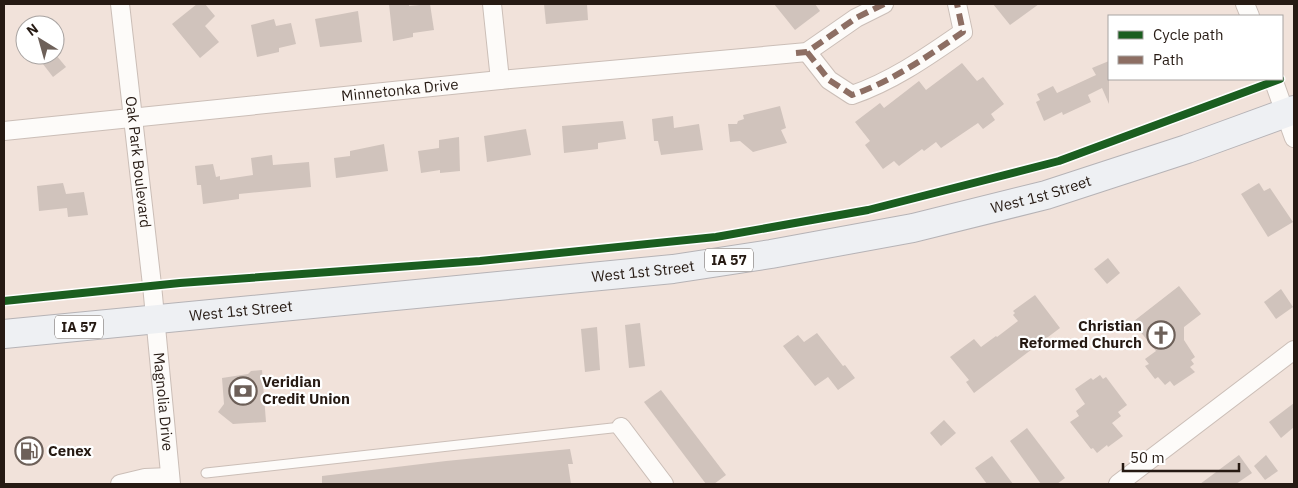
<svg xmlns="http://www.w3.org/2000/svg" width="1298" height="488" viewBox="0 0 1298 488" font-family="'IBM Plex Sans',sans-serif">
<rect width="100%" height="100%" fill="#f1e2da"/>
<g fill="#d0c3bc">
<polygon points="197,4 205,4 215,16 205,26 219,42 200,58 172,24"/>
<polygon points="389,4 409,4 409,6 430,4 434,30 413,33 413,37 393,41"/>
<polygon points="544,4 587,4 588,20 546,24"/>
<polygon points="774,4 815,4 820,11 795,30"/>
<polygon points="993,4 1039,4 1010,25"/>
<polygon points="358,11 362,42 320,47 315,19"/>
<polygon points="274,19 276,26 291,23 296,44 279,48 279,52 257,57 251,25"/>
<polygon points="36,55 56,55 66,67 53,77"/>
<polygon points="1109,61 1109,104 1102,88 1088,95 1091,102 1063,115 1062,112 1044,121 1036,102 1040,100 1037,94 1053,86 1057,93 1096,75 1092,68"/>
<polygon points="962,63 977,81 983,77 1004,104 991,114 995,120 983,129 978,123 941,148 936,142 924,151 922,149 899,166 894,161 883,169 865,145 870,141 855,122 880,103 884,108 919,81 926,90"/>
<polygon points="780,106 786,128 781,130 787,143 753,152 740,141 730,142 728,124 737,124 738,121 744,119 743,115"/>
<polygon points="673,116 674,128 699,124 703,150 661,155 658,141 654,141 652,119"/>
<polygon points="623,121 626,139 598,143 598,149 564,153 562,126"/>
<polygon points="526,129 531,155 487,162 484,136"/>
<polygon points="459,137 460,171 440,173 440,170 421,173 418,151 439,148 439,140"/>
<polygon points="384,144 388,171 336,178 334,158 350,156 350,151"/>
<polygon points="272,155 273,165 309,162 311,187 239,194 239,199 203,204 201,185 197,185 195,166 213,164 216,177 220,176 220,180 253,175 251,158"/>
<polygon points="63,183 66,194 84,192 88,215 68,217 67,208 39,211 37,186"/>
<polygon points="1259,183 1264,191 1270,188 1293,222 1268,237 1241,194"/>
<polygon points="1108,258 1120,273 1107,284 1094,269"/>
<polygon points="1179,286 1201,314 1184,327 1184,340 1195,357 1191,360 1194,364 1190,367 1195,372 1174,386 1170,381 1165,385 1158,377 1155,379 1145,366 1149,364 1145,359 1156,351 1135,325 1137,324 1134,321"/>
<polygon points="1281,289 1293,307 1276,319 1264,302"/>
<polygon points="1035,295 1060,328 974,393 966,382 969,380 950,357 974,339 981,347 996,336 997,337 1018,321 1013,315 1015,313 1013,311"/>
<polygon points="640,323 645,366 629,368 625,325"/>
<polygon points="597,327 600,370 585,372 581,329"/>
<polygon points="817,333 843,366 845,365 855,378 838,390 828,377 815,386 783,346 798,335 804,342"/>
<polygon points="262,370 266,422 233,424 218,412 224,404 222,378 248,374 251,371"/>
<polygon points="1100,375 1103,379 1106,377 1127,405 1118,412 1121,416 1112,423 1123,436 1108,447 1107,445 1097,453 1093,448 1091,449 1070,422 1079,416 1076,411 1085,404 1075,389 1091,378 1093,380"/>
<polygon points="661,390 726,475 714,484 706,484 644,402"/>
<polygon points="1294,403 1294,427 1281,438 1269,422"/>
<polygon points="944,420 956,433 941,446 930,433"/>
<polygon points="1027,428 1065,478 1057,484 1041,484 1010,441"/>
<polygon points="570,449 573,464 568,464 571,484 322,484 322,476 446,461"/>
<polygon points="1239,455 1252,473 1236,484 1200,484"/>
<polygon points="1266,455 1278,471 1265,480 1254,466"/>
<polygon points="992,456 1013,484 987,484 975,468"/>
</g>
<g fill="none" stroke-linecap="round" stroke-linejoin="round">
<g stroke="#cbbeb7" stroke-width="11">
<polyline id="lane" points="206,473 621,427"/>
</g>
<g stroke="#cbbeb7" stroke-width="20">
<g id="street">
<path id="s1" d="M120 4 152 285 171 484"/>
<polyline points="492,4 500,80"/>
<polyline points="1245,4 1250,16"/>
<path d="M807 52 829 80 852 95C893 81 928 56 963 32L957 4"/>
<polyline points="1273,79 1294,138"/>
<path id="s2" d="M4 131 500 80 807 52 856 18 884 4"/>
<polyline points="621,427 664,484"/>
<polyline points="120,484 145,478 170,477"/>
<polyline points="1118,484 1294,350"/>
</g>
</g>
<g stroke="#b6b3b6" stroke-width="30">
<g id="primary">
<path id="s3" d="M4 334 673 269 771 254 913 228 1046 195 1187 149 1294 110"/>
</g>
</g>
<use href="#lane" stroke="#fdfbf9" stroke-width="9"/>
<use href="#street" stroke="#fdfbf9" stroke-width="18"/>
<use href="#primary" stroke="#eef0f3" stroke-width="28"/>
<g stroke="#8d6e63" stroke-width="6" stroke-dasharray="12 6" stroke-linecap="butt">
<path d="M807 52 829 80 852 95C893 81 928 56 963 32L957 4"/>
<polyline points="796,53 807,52 856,18 884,4"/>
</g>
<g stroke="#fff" stroke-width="11">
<polyline id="cycleway" points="4,301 180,283 480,261 716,237 868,210 1059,161 1280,79"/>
</g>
<use href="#cycleway" stroke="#1b5e20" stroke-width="8"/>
</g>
<defs>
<g id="church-ring" transform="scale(1.4375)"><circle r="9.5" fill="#fff" stroke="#6d6059" stroke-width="1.5"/><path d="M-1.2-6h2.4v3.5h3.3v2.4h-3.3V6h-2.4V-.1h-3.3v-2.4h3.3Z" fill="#6d6059"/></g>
<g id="bank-ring" transform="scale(1.4375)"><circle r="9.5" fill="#fff" stroke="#6d6059" stroke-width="1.5"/><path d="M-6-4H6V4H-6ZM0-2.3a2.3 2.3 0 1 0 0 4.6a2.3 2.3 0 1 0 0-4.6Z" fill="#6d6059"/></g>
<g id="fuel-ring" transform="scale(1.4375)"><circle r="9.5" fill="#fff" stroke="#6d6059" stroke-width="1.5"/><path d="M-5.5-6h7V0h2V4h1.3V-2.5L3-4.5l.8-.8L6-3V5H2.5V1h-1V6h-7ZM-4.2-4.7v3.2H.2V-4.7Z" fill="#6d6059"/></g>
</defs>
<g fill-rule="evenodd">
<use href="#church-ring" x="1161" y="335"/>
<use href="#bank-ring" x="243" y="391"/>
<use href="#fuel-ring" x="29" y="451"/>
</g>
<g text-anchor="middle" stroke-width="4.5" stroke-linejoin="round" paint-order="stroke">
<g fill="#fff" stroke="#675f5a" stroke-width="1">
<rect x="705" y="248.5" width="48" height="23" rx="4"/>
<rect x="55" y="315.5" width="48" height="23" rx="4"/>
</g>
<g font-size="14" font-weight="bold" fill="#261a13">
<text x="729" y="265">IA 57</text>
<text x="79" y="332">IA 57</text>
</g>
<g font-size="15" fill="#261a13" stroke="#fff">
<text dy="5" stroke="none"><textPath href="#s2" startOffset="398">Minnetonka Drive</textPath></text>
<text dy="5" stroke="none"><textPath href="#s1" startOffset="159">Oak Park Boulevard</textPath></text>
<text dy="5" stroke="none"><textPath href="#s3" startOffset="1048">West 1st Street</textPath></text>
<text dy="5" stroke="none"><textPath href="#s3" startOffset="642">West 1st Street</textPath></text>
<text dy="5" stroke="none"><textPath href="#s3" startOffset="238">West 1st Street</textPath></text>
<text dy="5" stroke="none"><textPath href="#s1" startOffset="400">Magnolia Drive</textPath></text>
</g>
<g font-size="15" font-weight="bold" fill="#261a13" stroke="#fff" text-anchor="start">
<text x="1142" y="331" text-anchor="end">Christian<tspan x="1142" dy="17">Reformed Church</tspan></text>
<text x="262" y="387">Veridian<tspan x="262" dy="17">Credit Union</tspan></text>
<text x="48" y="456">Cenex</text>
</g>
</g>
<rect width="1298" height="488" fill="none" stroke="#261a13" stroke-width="10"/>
<rect x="1108" y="15" width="175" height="65" fill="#ffffff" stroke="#a8a3a1"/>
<rect x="1118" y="31" width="25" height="8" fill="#1b5e20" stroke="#a8a3a1"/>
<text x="1153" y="40" font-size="15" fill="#261a13">Cycle path</text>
<rect x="1118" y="56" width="25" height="8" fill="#8d6e63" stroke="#a8a3a1"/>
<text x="1153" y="65" font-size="15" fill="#261a13">Path</text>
<g transform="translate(40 40) rotate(323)"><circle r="24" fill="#ffffff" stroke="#a8a3a1"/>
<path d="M0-4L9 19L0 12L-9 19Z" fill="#6d6059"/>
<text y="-8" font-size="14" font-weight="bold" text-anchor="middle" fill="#261a13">N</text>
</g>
<path d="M1123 463v8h116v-8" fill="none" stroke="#261a13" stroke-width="2.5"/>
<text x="1130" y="463" font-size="15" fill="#261a13" stroke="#ffffff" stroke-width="4" paint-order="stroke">50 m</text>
</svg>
